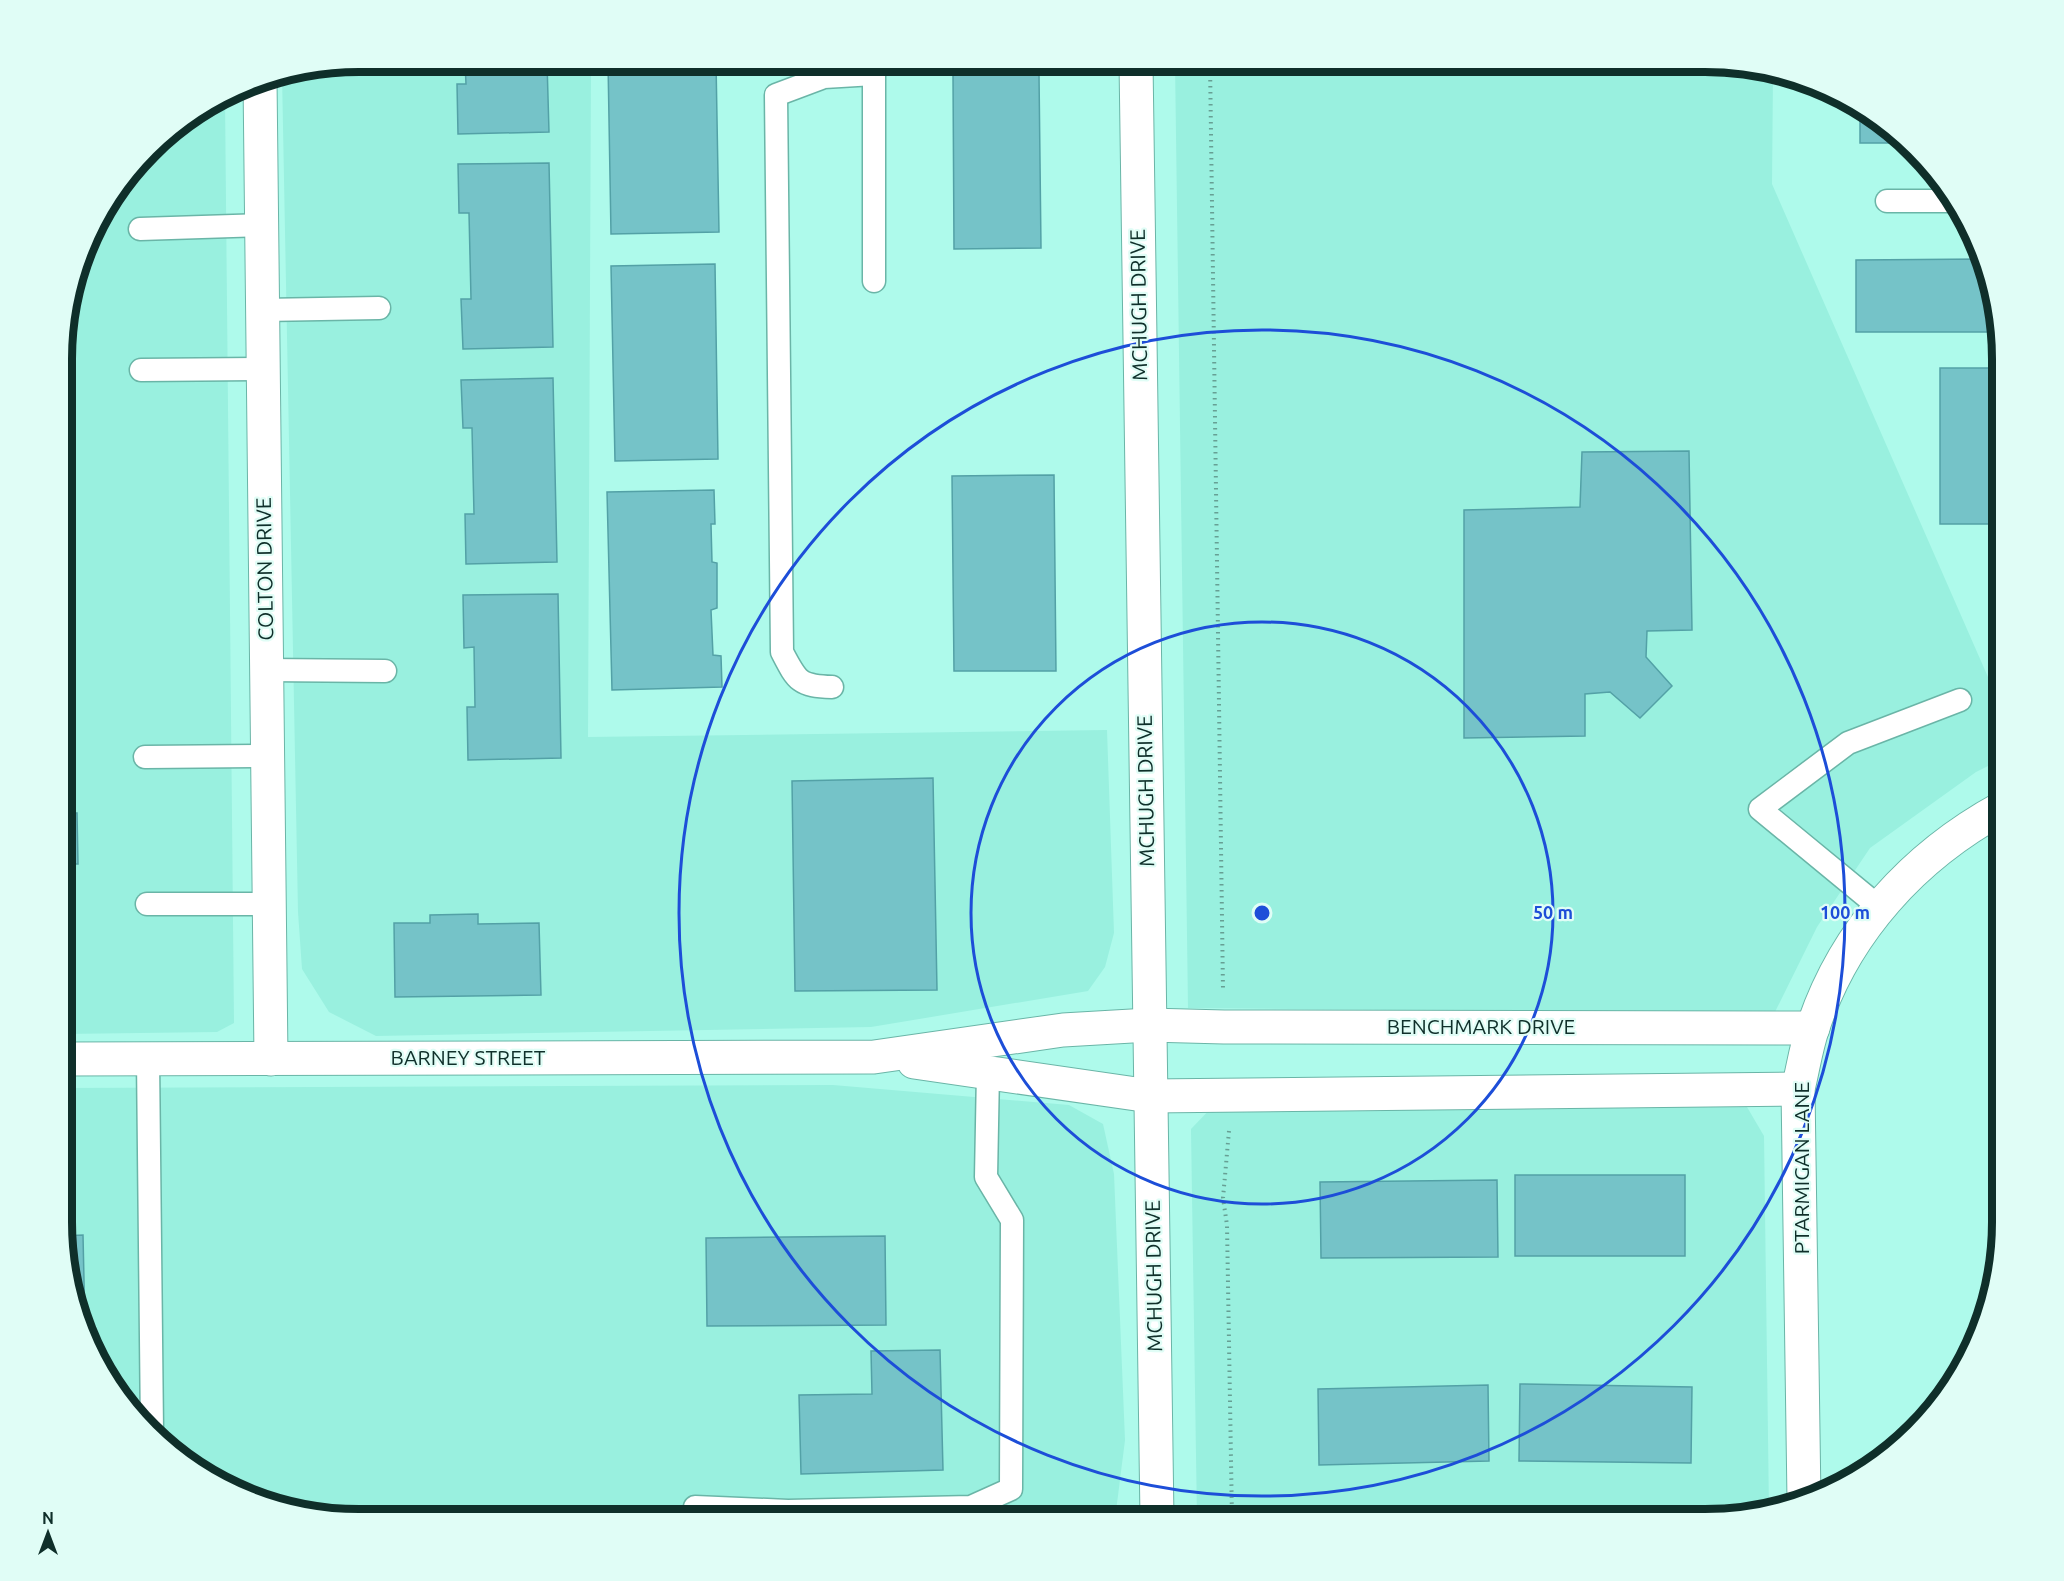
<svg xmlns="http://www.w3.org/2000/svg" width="2064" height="1581" viewBox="0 0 2064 1581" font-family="Ubuntu,sans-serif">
<rect width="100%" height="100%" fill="#aefaeb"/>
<g fill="#99f0df">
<polygon points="359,62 591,62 588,737 1107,730 1114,933 1105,967 1088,991 871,1027 376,1036 329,1012 302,969 298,912 282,74"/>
<polygon points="1175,62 1724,62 1773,74 1772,184 2002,709 2002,759 1976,772 1870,848 1817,927 1774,1014 1188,1008"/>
<polygon points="225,100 234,1023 217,1032 63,1034 64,320 101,211 163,135"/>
<polygon points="833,1085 1069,1105 1103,1124 1114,1174 1125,1440 1115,1519 340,1519 246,1497 163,1446 92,1354 62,1241 62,1088"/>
<polygon points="1215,1104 1728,1104 1747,1107 1764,1136 1769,1512 1705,1519 1197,1519 1191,1129"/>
</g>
<g fill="#75c3c8" stroke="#53a1a6" stroke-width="1.5">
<polygon points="465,62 547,62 549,132 458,134 457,84 466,84"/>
<polygon points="608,62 716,62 719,232 611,234"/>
<polygon points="1039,74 1041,248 954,249 953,75"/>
<polygon points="1860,110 1901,135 1907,143 1860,143"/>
<polygon points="549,163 553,347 463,349 461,299 471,299 469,213 459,213 458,164"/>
<polygon points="1984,259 1992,283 1999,332 1856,332 1856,260"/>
<polygon points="715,264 718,459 615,461 611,266"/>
<polygon points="64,365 72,365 73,417 64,417"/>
<rect x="1940" y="368" width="62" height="156"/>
<polygon points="553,378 557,562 466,564 465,514 474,514 472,428 463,428 461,380"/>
<polygon points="1689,451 1692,630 1647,631 1646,657 1672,686 1640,718 1610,692 1585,694 1585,736 1464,738 1464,510 1580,507 1582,452"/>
<polygon points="1054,475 1056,671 954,671 952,476"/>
<polygon points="714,490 715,524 711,524 712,562 717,563 717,608 711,610 713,655 721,656 722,687 612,690 607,492"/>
<rect x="64" y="502" width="5" height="47"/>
<polygon points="64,589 75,589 75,641 63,641"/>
<polygon points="558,594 561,758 468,760 467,707 475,707 474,647 464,648 463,595"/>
<rect x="63" y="726" width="9" height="46"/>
<polygon points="933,778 937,990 795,991 792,781"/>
<polygon points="63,813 77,813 78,864 63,864"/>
<polygon points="478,914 478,924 539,923 541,995 395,997 394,923 430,923 430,915"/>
<polygon points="63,919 63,949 74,949 75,996 63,996"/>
<rect x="1515" y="1175" width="170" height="81"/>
<polygon points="1497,1180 1498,1257 1321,1258 1320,1182"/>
<polygon points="83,1235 85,1326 62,1241 62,1236"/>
<polygon points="885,1236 886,1325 707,1326 706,1238"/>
<polygon points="940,1350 943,1470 801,1474 799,1395 872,1394 871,1351"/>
<polygon points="1520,1384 1692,1387 1691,1463 1519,1461"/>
<polygon points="1488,1385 1489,1461 1319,1465 1318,1389"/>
<polygon points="1597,1508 1598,1519 1354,1519 1354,1512"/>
</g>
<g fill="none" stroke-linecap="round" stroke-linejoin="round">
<g stroke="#6ab5a7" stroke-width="25">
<g id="service">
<polyline points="874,74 874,281"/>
<polyline points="1887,201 1951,201"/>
<polyline points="140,229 262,225"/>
<polyline points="263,310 379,308"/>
<polyline points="141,370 263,369"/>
<polyline points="266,670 385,671"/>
<path d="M832 687C799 686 797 681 782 652L776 95 824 77 874 74 875 62"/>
<polyline points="145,757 267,756"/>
<polyline points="147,904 269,904"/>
<polyline points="1879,907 1760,809 1848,743 1960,700"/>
<polyline points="148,1059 152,1431"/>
<polyline points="695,1507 788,1511 971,1507 1011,1489 1012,1220 986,1177 988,1072"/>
</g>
</g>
<g stroke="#6ab5a7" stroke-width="35">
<g id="minor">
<polyline points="260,79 271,1059"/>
<polyline points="63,1059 874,1057 1063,1030 1149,1025 1224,1027 1813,1028"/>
<polyline points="914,1062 1150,1096 1798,1089"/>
<path d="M1804 1500 1798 1089C1803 1069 1806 1047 1813 1027 1845 931 1914 856 2002 808"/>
</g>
</g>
<g stroke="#6ab5a7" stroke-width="35">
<polyline id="tertiary" points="1136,62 1157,1519"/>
</g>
<g stroke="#679f94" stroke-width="4" stroke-dasharray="1.5 4.5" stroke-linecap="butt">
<polyline points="1210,62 1223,990"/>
<polyline points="1229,1131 1223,1198 1227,1225 1232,1519"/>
</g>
<use href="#service" stroke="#fff" stroke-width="22"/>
<use href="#minor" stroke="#fff" stroke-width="33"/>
<use href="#tertiary" stroke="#fff" stroke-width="33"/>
</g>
<g fill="none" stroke="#1d4ed8" stroke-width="3">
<circle cx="1262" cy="913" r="291"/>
<circle cx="1262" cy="913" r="583"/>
</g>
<g text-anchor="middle" stroke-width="4.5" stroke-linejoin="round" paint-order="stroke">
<g font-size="21" fill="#0f2f2a" stroke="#e0fdf6">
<text transform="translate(1139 305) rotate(-91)" y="7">MCHUGH DRIVE</text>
<text transform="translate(265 569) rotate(-91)" y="7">COLTON DRIVE</text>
<text transform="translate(1146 791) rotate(-91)" y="7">MCHUGH DRIVE</text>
<text x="1481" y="1034">BENCHMARK DRIVE</text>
<text x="468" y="1065">BARNEY STREET</text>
<text transform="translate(1802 1168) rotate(-90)" y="7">PTARMIGAN LANE</text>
<text transform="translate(1154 1276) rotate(-91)" y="7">MCHUGH DRIVE</text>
</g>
</g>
<path d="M0 0H2064V1581H0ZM359 72H1705A287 287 0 0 1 1992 359V1222A287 287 0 0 1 1705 1509H359A287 287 0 0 1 72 1222V359A287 287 0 0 1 359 72Z" fill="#e0fdf6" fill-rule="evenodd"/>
<path fill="none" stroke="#0f2f2a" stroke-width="8" d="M359 72H1705A287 287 0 0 1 1992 359V1222A287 287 0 0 1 1705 1509H359A287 287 0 0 1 72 1222V359A287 287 0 0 1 359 72Z"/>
<circle cx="1262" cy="913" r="9" fill="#1d4ed8" stroke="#e0fdf6" stroke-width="3"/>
<g font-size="18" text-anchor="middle" font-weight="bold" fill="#1d4ed8" stroke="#e0fdf6" stroke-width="4.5" stroke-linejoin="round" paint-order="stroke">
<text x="1553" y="919">50 m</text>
<text x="1845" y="919">100 m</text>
</g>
<g transform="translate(48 1533)" stroke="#e0fdf6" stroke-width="4.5" paint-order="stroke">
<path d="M0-4.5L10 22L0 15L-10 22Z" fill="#0f2f2a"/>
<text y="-9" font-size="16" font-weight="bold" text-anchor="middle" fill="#0f2f2a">N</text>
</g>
</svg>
